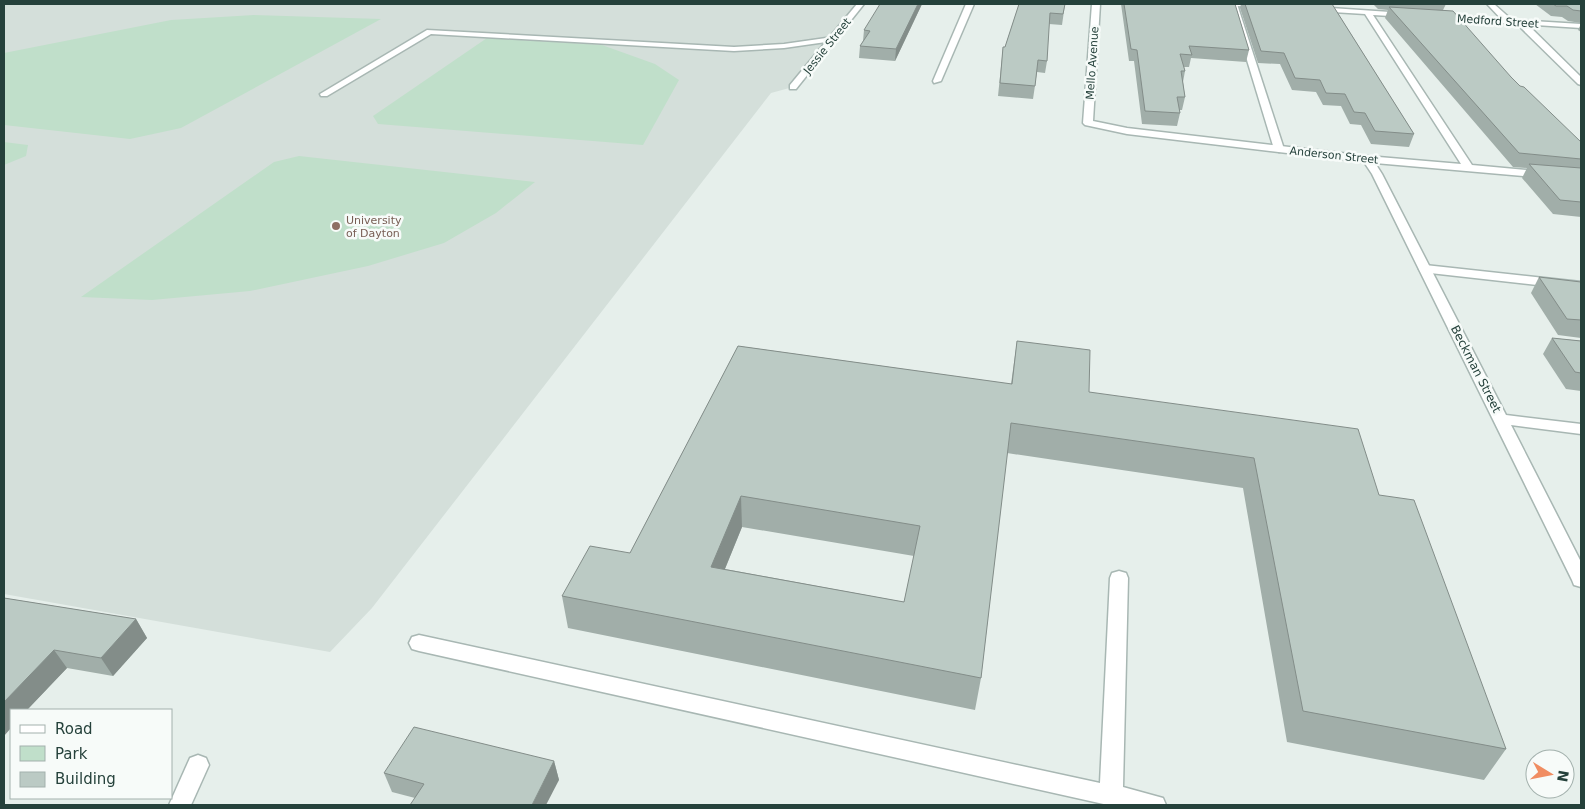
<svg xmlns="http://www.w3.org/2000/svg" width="1585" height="809" viewBox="0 0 1585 809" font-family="'DejaVu Sans',sans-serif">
<rect width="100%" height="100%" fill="#e6efeb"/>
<polygon fill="#d4dfda" points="4,4 860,4 821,54 793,87 771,93 372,608 330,652 4,594"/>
<g fill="#c0dfca">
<polygon points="254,15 381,19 181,128 130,139 4,125 4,53 171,20"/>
<polygon points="487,38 602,45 655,64 679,80 643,145 378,124 373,116"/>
<polygon points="4,142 28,145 26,156 4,165"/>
<polygon points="299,156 535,182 496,213 444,243 368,266 250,291 152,300 81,297 274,162"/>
</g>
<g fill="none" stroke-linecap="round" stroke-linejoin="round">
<g stroke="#a8b7b3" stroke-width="3">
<g id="service">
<polygon points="966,4 974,4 941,81 934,83 933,81"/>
<polygon points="1230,4 1237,4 1284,149 1283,151 1279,152 1274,149"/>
<polygon points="1487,4 1494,4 1512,20 1512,24 1506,24"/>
<polygon points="1517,20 1523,20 1581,77 1581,85 1578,84 1517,24"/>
<polygon points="427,30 734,47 784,44 833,37 837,39 833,41 784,48 734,51 431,34 327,96 321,96 320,94"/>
<polygon points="1425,265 1581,282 1581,290 1421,272 1419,269 1421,266"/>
<polygon points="1119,571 1126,573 1128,578 1123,787 1163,798 1166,805 1108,805 419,651 412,649 409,643 412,637 419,635 1100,783 1110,578 1112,573"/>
</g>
</g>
<g stroke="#a8b7b3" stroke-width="3">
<g id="minor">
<polygon points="857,4 864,4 796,89 790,89 790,85"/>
<polygon points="1092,4 1100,4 1093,121 1127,128 1367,156 1461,164 1365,14 1316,11 1312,9 1316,7 1405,13 1409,15 1408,17 1373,15 1472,165 1581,175 1581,181 1375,163 1382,174 1506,415 1581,424 1581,434 1511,425 1581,562 1581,587 1574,585 1572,580 1372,174 1364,162 1127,134 1085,125 1083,123"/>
<polygon points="1231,4 1263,4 1264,5 1260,7 1235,6"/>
<polygon points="1438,15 1581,24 1581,28 1441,19 1437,17"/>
<polygon points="198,755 206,758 209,765 191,805 169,805 190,758"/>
</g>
</g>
<use href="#service" fill="#fff" fill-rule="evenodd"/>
<use href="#minor" fill="#fff" fill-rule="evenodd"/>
</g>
<g fill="#a1aea9" fill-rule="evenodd">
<polygon points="922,4 895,61 859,58 860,46 863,41 864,30"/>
<polygon points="1019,4 1065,4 1062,25 1049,24 1047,61 1045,73 1037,72 1033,99 998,96 1003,47 1005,47"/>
<polygon points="1121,4 1235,4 1249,50 1246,62 1191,58 1189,67 1184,67 1185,71 1183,82 1185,97 1182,110 1179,110 1180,113 1177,126 1142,124 1134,61 1129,61"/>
<polygon points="1241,4 1332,4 1414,134 1409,147 1371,144 1361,125 1350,124 1341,106 1323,105 1316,92 1292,90 1280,64 1258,63 1240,8"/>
<polygon points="1373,4 1446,4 1443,10 1581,159 1581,217 1553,214 1522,178 1527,168 1513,167 1385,18 1388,10 1378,9"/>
<polygon points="1535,4 1581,4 1581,23 1568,21 1562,17 1551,16"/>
<polygon points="1581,24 1581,32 1578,30"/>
<polygon points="1539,277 1581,282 1581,338 1558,335 1531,293"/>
<polygon points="1552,338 1581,341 1581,391 1566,389 1543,354"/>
<path d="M1017 341 1089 392 1379 495 1506 749 1484 780 1287 742 1243 488 1007 453 981 678 975 710 568 628 562 596 630 553 738 346 1011 384ZM742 527 914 556 904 602 725 569Z"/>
<polygon points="4,598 136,619 147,638 113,676 67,668 27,710 11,710"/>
<polygon points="554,761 559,780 415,798 392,792 384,773"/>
</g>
<g fill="#838d89">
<polygon points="918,4 922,4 895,61 896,49"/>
<polygon points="741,496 742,527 713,598 711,567"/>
<polygon points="136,619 147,638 113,676 101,658"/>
<polygon points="54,650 67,668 27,710 11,710 11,728 4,736 4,702"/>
<polygon points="554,761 559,780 546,805 532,805"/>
</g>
<g fill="#bbcac4" stroke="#838d89" fill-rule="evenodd">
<polygon points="880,4 918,4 896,49 860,46 870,31 864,30"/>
<polygon points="1019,4 1065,4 1063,14 1050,13 1047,61 1038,60 1035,86 1000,83 1003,47 1005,47"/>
<polygon points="1124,4 1235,4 1249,50 1189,46 1192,55 1180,54 1185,71 1181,71 1185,97 1177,97 1180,113 1145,111 1137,50 1131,49"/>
<polygon points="1245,4 1332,4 1414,134 1375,131 1365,113 1354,112 1345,94 1326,93 1320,80 1295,78 1284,53 1261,51"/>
<polygon points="1553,4 1581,4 1581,11 1573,10 1567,6 1556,6"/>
<polygon points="1389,7 1453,11 1511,77 1520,86 1524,87 1581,142 1581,159 1519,153"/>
<polygon points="1529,164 1581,168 1581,202 1560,200"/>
<polygon points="1539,277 1581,282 1581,320 1567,319"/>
<polygon points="1552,338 1581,341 1581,373 1575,372"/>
<path d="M1017 341 1090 350 1089 392 1358 429 1379 495 1414 500 1506 749 1303 711 1254 458 1011 423 981 678 562 596 590 546 630 553 738 346 1012 384ZM741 496 920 526 904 602 711 567Z"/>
<polygon points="4,598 136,619 101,658 54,650 4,702"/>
<polygon points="414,727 554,761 532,805 410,805 424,784 384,773"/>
</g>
<circle fill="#8d6e63" stroke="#f7fbf9" stroke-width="2" cx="336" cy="226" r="5"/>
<g text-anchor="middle" stroke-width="5" stroke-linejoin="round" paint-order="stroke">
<g font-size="11" fill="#25413b" stroke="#f7fbf9">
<text transform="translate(1498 21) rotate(4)" y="4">Medford Street</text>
<text transform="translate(827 46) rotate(-51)" y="4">Jessie Street</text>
<text transform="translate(1092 63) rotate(-86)" y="4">Mello Avenue</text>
<text transform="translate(1334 155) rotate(6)" y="4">Anderson Street</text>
</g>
<g font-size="11" fill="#785e54" stroke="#f7fbf9" text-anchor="start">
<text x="346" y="224">University<tspan x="346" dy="13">of Dayton</tspan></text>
</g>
<g font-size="12" fill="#25413b" stroke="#f7fbf9">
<text transform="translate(1476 369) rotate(63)" y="4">Beckman Street</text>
</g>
</g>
<rect width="1585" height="809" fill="none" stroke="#25413b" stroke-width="10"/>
<rect x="10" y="709" width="162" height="90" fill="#f7fbf9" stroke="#a3b1ad"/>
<rect x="20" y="725" width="25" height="8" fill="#ffffff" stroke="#a3b1ad"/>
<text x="55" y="734" font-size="15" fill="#25413b">Road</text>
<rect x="20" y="746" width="25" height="15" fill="#c0dfca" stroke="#a3b1ad"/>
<text x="55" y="759" font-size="15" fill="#25413b">Park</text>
<rect x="20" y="772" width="25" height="15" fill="#bbcac4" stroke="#a3b1ad"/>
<text x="55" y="784" font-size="15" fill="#25413b">Building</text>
<g transform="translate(1550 774) rotate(100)"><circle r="24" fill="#f7fbf9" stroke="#a3b1ad"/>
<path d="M0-4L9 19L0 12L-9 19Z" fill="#f08d62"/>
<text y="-8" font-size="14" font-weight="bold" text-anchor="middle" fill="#25413b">N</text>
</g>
</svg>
